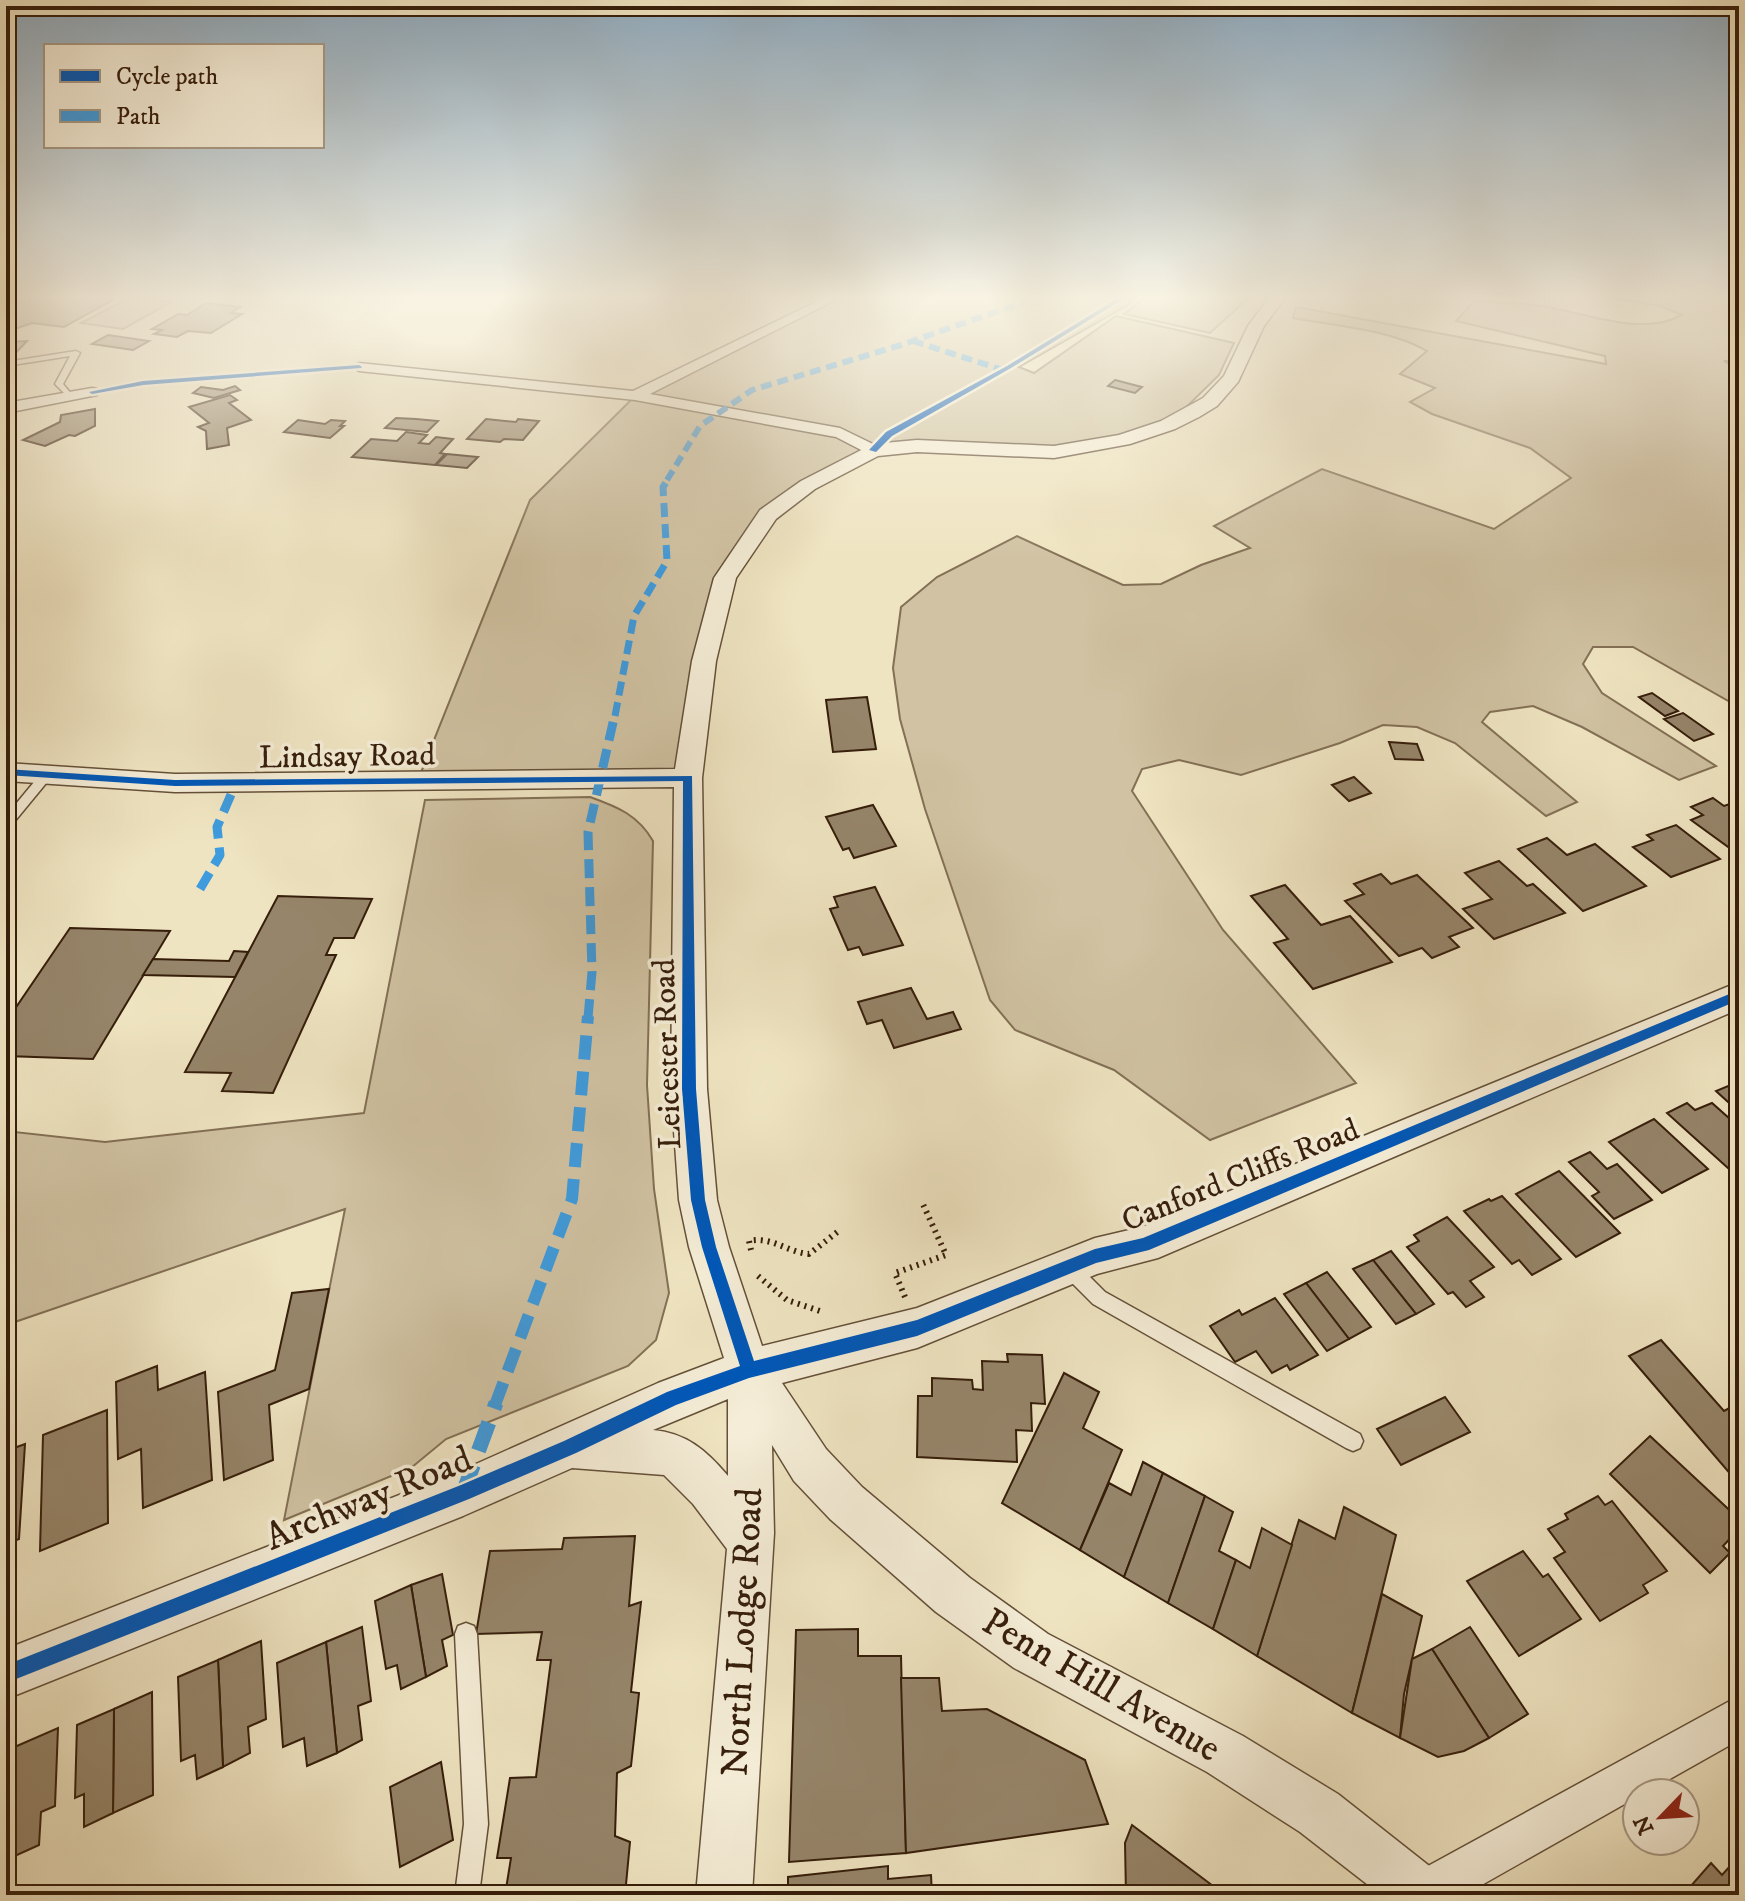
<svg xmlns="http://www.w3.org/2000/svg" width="1745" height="1901" viewBox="0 0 1745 1901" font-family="'IM FELL DW Pica',serif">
<rect width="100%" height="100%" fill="#efe4c1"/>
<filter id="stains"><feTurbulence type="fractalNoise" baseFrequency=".0025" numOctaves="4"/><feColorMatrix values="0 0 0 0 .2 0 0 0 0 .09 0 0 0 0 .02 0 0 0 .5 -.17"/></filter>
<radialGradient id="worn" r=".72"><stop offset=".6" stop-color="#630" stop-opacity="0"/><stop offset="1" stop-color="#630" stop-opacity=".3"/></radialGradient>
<g fill="#d0c2a2" stroke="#837056" stroke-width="2">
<polygon points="839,295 1139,295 1128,305 1019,367 1034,373 1116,316 1234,343 1219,375 1168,425 1054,452 873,450 768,515 725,578 688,778 418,780 530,500 635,396"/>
<polygon points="1149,295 1252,295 1210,333 1124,314"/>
<path d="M1590 295H1739V361H1724L1739 369V707L1633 647H1593L1583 664 1602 693 1716 766 1679 780 1582 727 1533 706 1490 712 1482 722 1577 802 1546 816 1455 743 1417 727 1383 725 1340 743 1241 775 1179 760 1142 769 1132 791 1223 930 1356 1083 1210 1140 1114 1070 1015 1030 990 1000 925 809 900 719 893 668 901 607 937 577 1017 536 1123 585 1161 584 1201 565 1250 548 1214 526 1322 469 1494 529 1571 478 1530 448 1432 414 1410 402 1435 388 1400 374 1427 351C1388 329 1337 326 1293 318L1296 307 1606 364 1605 356 1456 321 1474 301C1495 302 1516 303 1536 305 1581 311 1640 338 1682 315L1660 306Z"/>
<polygon points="131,297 171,302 123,329 81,323"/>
<path d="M590 797C618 807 638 815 653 841L647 1085 654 1189 669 1293 656 1340 628 1366 446 1439 411 1468 284 1520 345 1209 6 1325V1131L105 1142 364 1113 425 800Z"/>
</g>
<g fill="#96856a" stroke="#361e0b" stroke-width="2">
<polygon points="33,295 76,295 115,299 64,327 32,323 6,332 6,303 15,304"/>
<polygon points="206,303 240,307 231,313 242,314 211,333 188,331 177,337 154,334 162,330 152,329 178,314 187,315"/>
<polygon points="108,335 149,341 133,350 92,344"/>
<polygon points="27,341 7,362 6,362 6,342"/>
<polygon points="1115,380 1142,387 1135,393 1108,386"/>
<polygon points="235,386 240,390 214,398 193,393 201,387 223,390"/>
<polygon points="230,395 237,400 229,403 251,420 227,428 229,445 207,449 206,431 198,427 209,423 189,407"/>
<polygon points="95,409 95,426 75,436 69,435 45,446 23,440 60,422 61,415"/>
<polygon points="396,418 416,419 438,421 427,432 385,428"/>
<polygon points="486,419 516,422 518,419 539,421 523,440 504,439 500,442 467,439"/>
<polygon points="298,420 325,424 331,420 345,421 340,426 344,426 330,438 284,432"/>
<polygon points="406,432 427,435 419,443 429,444 436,437 453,439 440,453 445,454 435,465 352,457 371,439 397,441"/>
<polygon points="447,454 478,457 467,468 436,465"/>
<polygon points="1652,693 1678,711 1665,716 1639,697"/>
<polygon points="867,697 876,749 833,752 826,700"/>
<polygon points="1683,713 1713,734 1694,741 1664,719"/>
<polygon points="1389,742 1417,744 1423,760 1395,759"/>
<polygon points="1354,777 1371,793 1349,801 1332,785"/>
<polygon points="1713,798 1724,806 1739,801 1739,846 1731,849 1691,820 1703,815 1691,807"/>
<polygon points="873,805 896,846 854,858 849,848 843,850 826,817"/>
<polygon points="1676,825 1720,859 1671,877 1633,847 1653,840 1647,835"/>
<polygon points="1547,838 1567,855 1595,844 1646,886 1583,911 1518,849"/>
<polygon points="1499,861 1527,886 1533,884 1565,913 1494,939 1463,909 1492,899 1465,873"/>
<polygon points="1381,874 1391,884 1417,875 1473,928 1449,937 1459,947 1432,958 1422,948 1399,956 1345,901 1364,894 1354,884"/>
<polygon points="1285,885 1321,925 1350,916 1392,962 1313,989 1274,943 1288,939 1251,896"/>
<polygon points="875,887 903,945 863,955 859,947 848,950 830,909 838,907 834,897"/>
<polygon points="278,896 372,899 354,938 334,938 326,955 336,955 273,1093 222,1091 231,1073 185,1072"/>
<polygon points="70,928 170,931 93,1059 6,1056 6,1022"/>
<polygon points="234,951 248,952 235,977 143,975 153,959 229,961"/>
<polygon points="911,988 927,1019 953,1012 961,1029 894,1048 882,1020 867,1024 858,1002"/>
<polygon points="1738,1082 1739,1083 1739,1112 1716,1091"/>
<polygon points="1687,1103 1695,1110 1712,1103 1739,1127 1739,1178 1667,1113"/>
<polygon points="1654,1119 1708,1169 1662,1193 1609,1142"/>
<polygon points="1590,1152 1607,1169 1617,1164 1652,1200 1614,1219 1592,1196 1599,1192 1569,1162"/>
<polygon points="1559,1171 1620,1233 1576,1257 1516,1194"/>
<polygon points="1502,1196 1561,1259 1532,1275 1519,1260 1512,1264 1464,1211 1489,1199 1491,1201"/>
<polygon points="1447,1217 1494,1267 1470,1281 1484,1297 1466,1307 1453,1292 1448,1294 1407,1247 1419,1241 1414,1235"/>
<polygon points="1391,1251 1434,1304 1416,1314 1373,1260"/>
<polygon points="1373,1260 1416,1314 1396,1324 1353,1269"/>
<polygon points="1327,1272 1371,1327 1349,1339 1306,1283"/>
<polygon points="1306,1283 1349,1339 1327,1351 1284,1294"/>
<polygon points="329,1289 309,1389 269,1405 273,1460 224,1480 218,1392 275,1370 292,1293"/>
<polygon points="1275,1298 1318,1355 1290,1370 1287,1365 1272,1373 1256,1351 1235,1362 1210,1326 1239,1310 1242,1315"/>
<polygon points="1661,1340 1724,1411 1735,1405 1739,1410 1739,1484 1629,1356"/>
<polygon points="1007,1354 1042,1355 1045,1404 1031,1403 1032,1431 1016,1430 1017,1462 917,1457 918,1396 932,1396 932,1378 972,1380 973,1389 983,1390 982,1361 1008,1362"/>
<polygon points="157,1366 158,1390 205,1372 212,1480 143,1508 141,1449 118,1459 116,1382"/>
<polygon points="1064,1373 1099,1392 1083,1428 1122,1450 1080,1550 1002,1503"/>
<polygon points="1445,1397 1470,1432 1401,1465 1377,1429"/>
<polygon points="107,1410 108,1523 40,1551 43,1435"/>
<polygon points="1650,1436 1739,1519 1739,1529 1723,1546 1730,1553 1710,1573 1610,1474"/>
<polygon points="25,1444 19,1539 6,1544 6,1451"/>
<polygon points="1143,1462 1163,1473 1124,1577 1080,1550 1109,1483 1131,1495"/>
<polygon points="1163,1473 1205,1496 1168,1603 1124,1577"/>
<polygon points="1205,1496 1233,1512 1219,1551 1236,1560 1213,1629 1168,1603"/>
<polygon points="1598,1496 1605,1505 1612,1501 1667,1571 1643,1585 1648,1593 1600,1621 1554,1558 1565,1552 1548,1529 1568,1519 1565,1514"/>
<polygon points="1344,1507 1396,1535 1352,1713 1257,1656 1299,1520 1335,1539"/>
<polygon points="1262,1528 1292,1545 1257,1656 1213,1629 1236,1560 1250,1568"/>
<polygon points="635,1536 629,1606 641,1602 631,1692 639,1693 631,1766 617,1773 615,1836 630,1842 625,1895 505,1895 511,1858 497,1858 510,1778 536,1777 551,1660 537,1660 542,1632 476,1634 490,1551 562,1549 564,1538"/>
<polygon points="1523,1551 1543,1577 1548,1574 1581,1619 1519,1656 1467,1581"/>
<polygon points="442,1574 453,1635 442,1640 447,1666 426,1677 411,1585"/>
<polygon points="411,1585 426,1677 401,1689 397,1665 386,1669 375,1601"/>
<polygon points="1382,1594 1422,1616 1404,1694 1400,1738 1352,1713"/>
<polygon points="362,1627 371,1701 358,1706 362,1740 337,1753 326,1642"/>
<polygon points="1470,1627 1528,1714 1489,1738 1432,1649"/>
<polygon points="858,1629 858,1656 901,1656 906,1853 789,1862 796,1630"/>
<polygon points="261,1641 266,1719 248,1727 250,1753 223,1767 218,1660"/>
<polygon points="326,1642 337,1753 307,1766 304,1738 283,1747 277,1663"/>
<polygon points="1432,1649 1489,1738 1464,1751 1438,1757 1400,1738 1412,1659"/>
<polygon points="218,1660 223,1767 197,1779 195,1755 181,1761 178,1677"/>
<polygon points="901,1678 939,1678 942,1711 987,1709 1085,1760 1108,1824 906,1853"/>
<polygon points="152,1692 153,1795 113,1813 114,1709"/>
<polygon points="114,1709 113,1813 84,1827 84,1794 75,1798 77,1725"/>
<polygon points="58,1728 55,1806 41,1812 39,1845 6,1860 10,1749"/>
<polygon points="441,1762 453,1840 400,1867 390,1787"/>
<polygon points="1132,1825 1225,1895 1126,1895 1125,1843"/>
<polygon points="1711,1863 1722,1875 1731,1865 1739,1874 1739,1895 1683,1895"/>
<polygon points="888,1866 888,1879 931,1875 932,1895 788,1895 788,1877"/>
</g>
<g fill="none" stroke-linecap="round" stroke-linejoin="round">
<g stroke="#645038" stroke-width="3">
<g id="service">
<polygon points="76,351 80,353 63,384 73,396 69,398 55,384 70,356 6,366 6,362"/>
<polygon points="48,769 52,770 54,773 52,776 10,827 6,828 6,816 44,770"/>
<polygon points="1068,1259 1074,1261 1105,1292 1360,1434 1363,1441 1360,1448 1353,1451 1346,1448 1093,1304 1062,1273 1059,1267 1062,1261"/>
<polygon points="466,1623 474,1626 477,1634 488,1824 479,1895 455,1895 464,1824 455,1634 458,1626"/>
</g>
</g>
<g stroke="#645038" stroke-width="3">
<g id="minor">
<polygon points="830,295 845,295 650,394 840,428 879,447 879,453 867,453 836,437 635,400 359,371 352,367 359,363 633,391"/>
<polygon points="92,388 97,389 97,395 6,413 6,403"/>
<polygon points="1739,1696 1739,1740 1645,1793 1637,1793 1637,1797 1464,1895 1400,1895 1406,1878"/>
</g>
</g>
<g stroke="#645038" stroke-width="3">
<path id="tertiary" d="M1271 295H1287L1264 326 1238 382 1217 406 1199 417 1175 429 1130 444 1054 458 917 452 878 456 815 489 776 519 736 578 716 661 702 778 707 1089 717 1200 729 1247 762 1346 917 1308 1095 1238 1142 1227 1739 982V1009L1158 1258 1097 1274 917 1348 782 1383 826 1449 862 1487 970 1578 1048 1634 1243 1736 1338 1794 1442 1876 1451 1895H1381L1300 1832 1207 1772 1014 1668 936 1612 830 1519 794 1481 772 1445 774 1533 752 1895H696L727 1549 693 1504 664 1475 572 1468 463 1516 6 1699V1649L458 1472 658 1383 724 1358 689 1247 679 1200 671 1089 674 787 175 792 6 781V763L175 774 675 769 692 661 714 578 760 510 801 481 873 444 917 440 1054 446 1119 435 1161 421 1203 398 1224 376 1248 326ZM728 1399V1476C706 1450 686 1433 653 1430Z"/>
</g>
<g stroke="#361e0b" stroke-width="6" stroke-dasharray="2 5" stroke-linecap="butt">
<path d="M751 1250 749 1241C771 1236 787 1252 809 1254L840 1230"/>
<polyline points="758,1276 787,1300 823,1312"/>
<polyline points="905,1297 895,1273 946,1255 922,1202"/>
</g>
<use href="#service" fill="#f5edd7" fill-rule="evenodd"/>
<use href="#minor" fill="#f5edd7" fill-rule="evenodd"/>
<use href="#tertiary" fill="#f5edd7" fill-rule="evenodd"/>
<g stroke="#3e9bde" stroke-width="6" stroke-dasharray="11 6" stroke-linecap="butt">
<polyline points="913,341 1003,370"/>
<polyline points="667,480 700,426 752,390 901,345 1044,295"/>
</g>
<polyline stroke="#3e9bde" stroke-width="7" stroke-dasharray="14 7" stroke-linecap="butt" points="615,716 634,616 667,561 663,487 669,478"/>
<g stroke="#3e9bde" stroke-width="9" stroke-dasharray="19 9" stroke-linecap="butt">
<polyline points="200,889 220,855 217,827 236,783"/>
<polyline points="588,1018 592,972 588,832 615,714"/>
</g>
<polyline stroke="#3e9bde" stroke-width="12" stroke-dasharray="24 12" stroke-linecap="butt" points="495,1405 572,1199 588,1016"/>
<polyline stroke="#3e9bde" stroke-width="15" stroke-dasharray="30 15" stroke-linecap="butt" points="463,1493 496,1403"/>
<g stroke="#f5edd7" stroke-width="5">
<g id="cycleway">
<polygon points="1123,295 1130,295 1011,368 892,436 876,452 869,450 886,432 1007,366"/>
<polygon points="359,365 362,367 361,368 143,385 92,394 89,392 143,381"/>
<polygon points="6,769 175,780 692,776 696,1089 705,1200 716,1247 754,1361 917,1320 1095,1249 1143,1238 1739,990 1739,1000 1149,1250 1096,1263 917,1336 749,1378 676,1405 576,1453 469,1499 6,1683 6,1665 461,1485 564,1441 667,1392 740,1366 702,1247 691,1200 682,1089 683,781 175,786 6,775"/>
</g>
</g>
<use href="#cycleway" fill="#0057b8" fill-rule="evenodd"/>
</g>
<linearGradient id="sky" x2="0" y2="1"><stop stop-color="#91acc0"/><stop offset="0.53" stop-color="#f8f3e3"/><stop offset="1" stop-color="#f8f3e3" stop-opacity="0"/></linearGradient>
<rect width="1745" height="561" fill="url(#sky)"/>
<g text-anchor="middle" stroke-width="7" stroke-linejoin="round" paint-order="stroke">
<g font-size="32" fill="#361e0b" stroke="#f5edd7">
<text transform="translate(347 755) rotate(-1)" y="11">Lindsay Road</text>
<text transform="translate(666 1054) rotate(-92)" y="11">Leicester Road</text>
<text transform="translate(1240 1174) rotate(-22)" y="11">Canford Cliffs Road</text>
</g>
<g font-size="38" fill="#361e0b" stroke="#f5edd7">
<text transform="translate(368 1497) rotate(-22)" y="13">Archway Road</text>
<text transform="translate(741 1632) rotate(-87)" y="13">North Lodge Road</text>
<text transform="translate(1102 1684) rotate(30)" y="13">Penn Hill Avenue</text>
</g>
</g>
<rect width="1745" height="1901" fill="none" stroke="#efe4c1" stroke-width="32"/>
<rect x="8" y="8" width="1729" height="1885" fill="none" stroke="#361e0b" stroke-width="4"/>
<rect x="16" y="16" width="1713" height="1869" fill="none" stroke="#361e0b" stroke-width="2"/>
<rect x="44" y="44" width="280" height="104" fill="#f5edd7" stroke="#a99a85" stroke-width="2"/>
<rect x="60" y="70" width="40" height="12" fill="#0057b8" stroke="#a99a85" stroke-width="2"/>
<text x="116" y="84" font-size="24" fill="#361e0b">Cycle path</text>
<rect x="60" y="110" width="40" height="12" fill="#3e9bde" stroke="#a99a85" stroke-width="2"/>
<text x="116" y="124" font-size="24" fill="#361e0b">Path</text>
<g transform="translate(1661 1817) rotate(245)"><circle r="38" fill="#f5edd7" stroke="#a99a85" stroke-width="2"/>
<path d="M0-6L14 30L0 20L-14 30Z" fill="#8f2418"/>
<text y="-12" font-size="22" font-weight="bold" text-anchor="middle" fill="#361e0b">N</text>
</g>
<rect width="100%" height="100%" filter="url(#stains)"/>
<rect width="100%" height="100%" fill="url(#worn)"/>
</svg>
